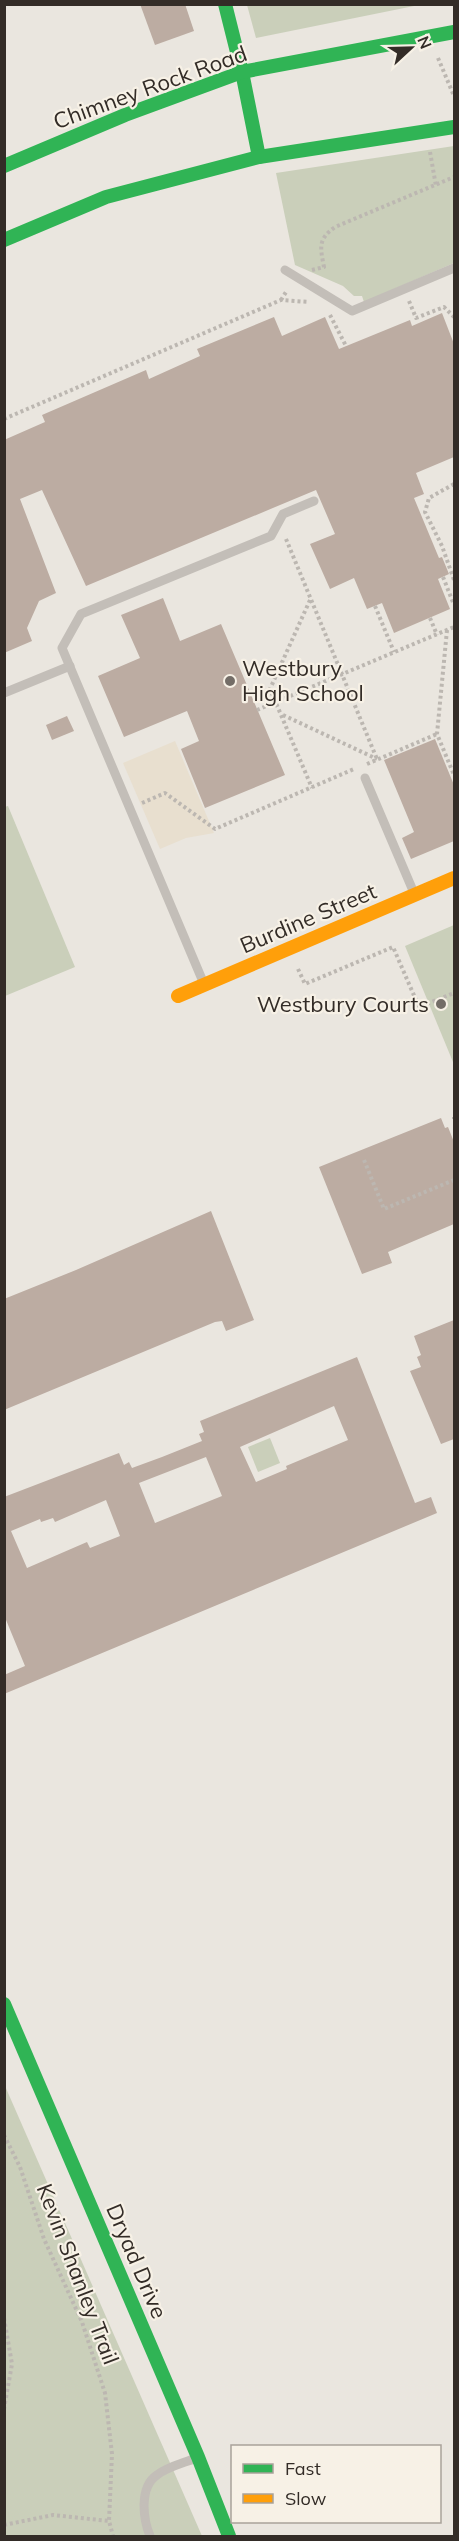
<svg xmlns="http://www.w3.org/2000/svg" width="459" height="2541" viewBox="0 0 459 2541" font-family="Mulish,sans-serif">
<rect width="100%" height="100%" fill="#eae6df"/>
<g fill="#cacfba">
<polygon points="247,5 247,4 419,5 256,38"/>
<polygon points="454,146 454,263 364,302 362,296 354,296 343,286 295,265 276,173"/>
<polygon points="8,806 75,967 5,996 4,807"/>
<polygon points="454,925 454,1061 453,1062 405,946"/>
<polygon points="270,1438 280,1463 258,1472 248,1447"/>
<polygon points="5,2086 202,2536 5,2536"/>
</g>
<polygon fill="#e8dfcf" points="175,741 214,833 186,838 160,849 123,763"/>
<g fill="#bcaca2" fill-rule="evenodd">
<polygon points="140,4 185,4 194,31 155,45"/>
<polygon points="442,313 454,344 454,457 416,473 424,494 414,498 439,558 442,557 449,574 438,579 450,609 394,633 382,603 367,609 354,578 330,589 310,544 335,534 316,490 86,586 42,490 20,499 56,593 39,601 27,628 32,641 4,653 4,440 45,422 42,415 146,370 149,379 200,356 197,349 274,317 282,336 325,317 339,349 410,320 412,326"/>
<polygon points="163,598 180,641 221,624 285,775 205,808 181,749 199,741 187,711 124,737 98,676 140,658 121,615"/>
<polygon points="67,716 74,731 52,740 46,725"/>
<polygon points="435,739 454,785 454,841 411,859 402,838 414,832 384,760"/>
<polygon points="441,1118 445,1128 448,1127 454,1142 454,1224 388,1252 392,1263 362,1274 319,1167"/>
<polygon points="211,1211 254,1320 226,1331 222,1321 215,1322 4,1410 4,1299 76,1270"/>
<polygon points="454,1320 454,1439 441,1444 410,1371 421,1367 417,1357 421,1355 414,1336"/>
<path d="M357 1357 415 1503 431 1497 437 1513 4 1694V1675L25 1666 4 1615V1497L119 1453 124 1465 129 1462 132 1468 162 1457 202 1441 199 1434 204 1432 200 1421ZM334 1406 348 1440 286 1466 287 1469 256 1482 240 1447ZM206 1457 222 1496 155 1523 139 1483ZM106 1500 120 1536 90 1548 87 1542 27 1568 11 1531 40 1519 41 1522 53 1518 55 1522Z"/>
</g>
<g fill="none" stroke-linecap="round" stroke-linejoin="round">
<g stroke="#bcb7b1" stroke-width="4" stroke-dasharray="3 3" stroke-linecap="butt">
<polyline points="438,58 454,96"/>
<polyline points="430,152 436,186"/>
<path d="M312 270 324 267C320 247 318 239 335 227L454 177"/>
<polyline points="281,300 286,292"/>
<polyline points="409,301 416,318 444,307 454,317"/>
<polyline points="330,315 346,346"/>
<polyline points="4,419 281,300 309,302"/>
<polyline points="454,484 429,498 425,512 442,546 454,580"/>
<polyline points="286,539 377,759"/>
<polyline points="443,577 454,605"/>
<polyline points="310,600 270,689 312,788"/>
<polyline points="375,606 394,652"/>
<polyline points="430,618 437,635"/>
<polyline points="447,630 437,734 454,775"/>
<polyline points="257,710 454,627"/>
<polyline points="283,715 377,759"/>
<polyline points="367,764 437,734"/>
<polyline points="142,803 165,793 215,829 354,769"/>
<polyline points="298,969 305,984 393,947 419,1007 454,993"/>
<polyline points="454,1117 454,1119"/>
<polyline points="364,1160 384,1209 454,1180"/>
<polyline points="4,2135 20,2167 44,2239 82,2322 105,2393 112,2454 109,2521 113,2536"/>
<polyline points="4,2318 12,2364 4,2409"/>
<polyline points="4,2525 53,2515 109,2521"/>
</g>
<g stroke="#c3beb8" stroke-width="9">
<polyline points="285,270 352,311 454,268"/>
<polyline points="4,693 70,666"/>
<polyline points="365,778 414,893"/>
<polyline points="204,984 62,648 81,614 271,536 283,514 314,501"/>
<path d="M150 2536C143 2519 139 2487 157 2475 167 2467 184 2463 196 2458"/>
</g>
<g stroke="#30b455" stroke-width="14">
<polyline points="225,4 242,72 259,157"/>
<polyline points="4,166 125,115 242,72 454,32"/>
<polyline points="4,240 106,197 259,157 454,127"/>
<polyline points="4,2004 198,2457 229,2536"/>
</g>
<polyline stroke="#ff9f0a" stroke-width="14" points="178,996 454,878"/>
</g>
<g fill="#736d67" stroke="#f7f1e6" stroke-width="2">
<circle cx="230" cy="681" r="6"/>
<circle cx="441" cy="1004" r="6"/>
</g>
<g text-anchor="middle" stroke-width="4.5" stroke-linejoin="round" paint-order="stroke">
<g font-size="22" fill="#332c27" stroke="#f7f1e6">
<text transform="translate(150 87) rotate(-20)" y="8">Chimney Rock Road</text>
<text transform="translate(308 918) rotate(-23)" y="8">Burdine Street</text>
<text transform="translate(137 2261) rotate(67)" y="8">Dryad Drive</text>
<text transform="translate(78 2274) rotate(69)" y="8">Kevin Shanley Trail</text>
</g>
<g font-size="22" fill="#332c27" stroke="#f7f1e6" text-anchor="start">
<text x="242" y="676">Westbury<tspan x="242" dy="25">High School</tspan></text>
<text x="429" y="1012" text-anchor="end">Westbury Courts</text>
</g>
</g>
<rect width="459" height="2541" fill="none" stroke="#332c27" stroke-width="12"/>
<rect x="231" y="2445" width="210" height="78" fill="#f7f1e6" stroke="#a9a29a" stroke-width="1.5"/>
<rect x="243" y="2464" width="30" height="9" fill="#30b455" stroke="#a9a29a" stroke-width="1.5"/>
<text x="285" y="2475" font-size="18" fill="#332c27">Fast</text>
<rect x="243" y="2494" width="30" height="9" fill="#ff9f0a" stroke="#a9a29a" stroke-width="1.5"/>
<text x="285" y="2505" font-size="18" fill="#332c27">Slow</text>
<g transform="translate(411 48) rotate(68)" stroke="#f7f1e6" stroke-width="4.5" paint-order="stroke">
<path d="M0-4.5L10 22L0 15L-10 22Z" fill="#332c27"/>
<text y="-9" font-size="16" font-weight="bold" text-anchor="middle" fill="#332c27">N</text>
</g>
</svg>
